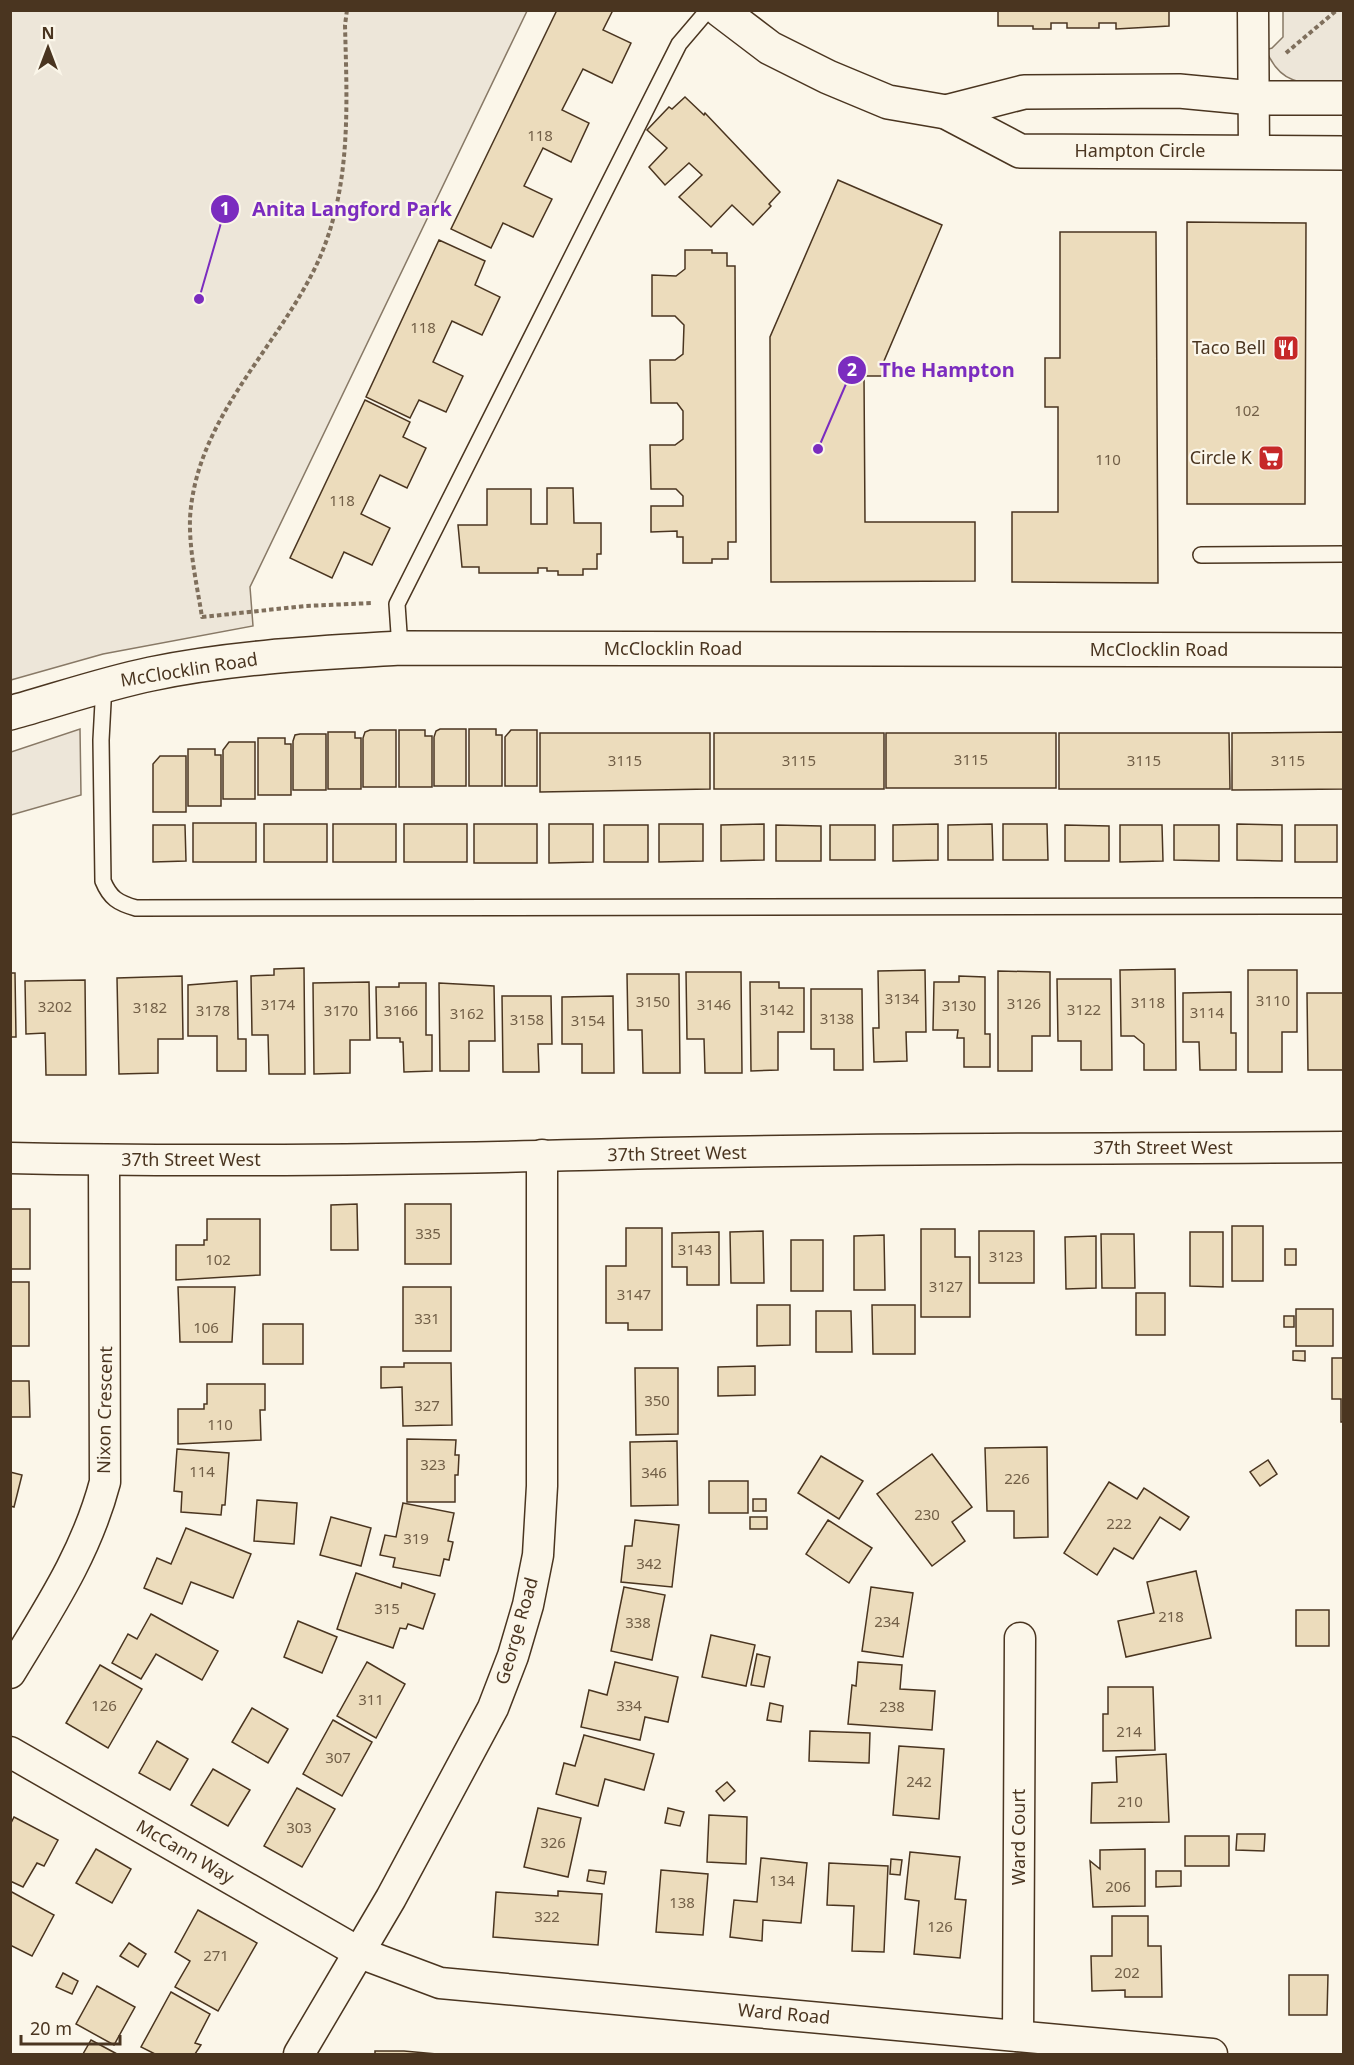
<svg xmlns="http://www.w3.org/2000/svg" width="1354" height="2065" viewBox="0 0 1354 2065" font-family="'Noto Sans',sans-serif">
<rect width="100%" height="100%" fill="#fbf6e9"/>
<g fill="#ede6d9" stroke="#887966" stroke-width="1.5">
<polygon points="11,10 527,11 250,587 253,626 103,654 11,680"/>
<path d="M1283 11H1343V82C1307 83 1282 89 1266 50L1272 48 1283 37Z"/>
<polygon points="80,729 81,795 11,815 11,752"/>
</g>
<g fill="#ecdcbc" stroke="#4a3520" stroke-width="1.5">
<polygon points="557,10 613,10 603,30 631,43 612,83 583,69 562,110 589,123 571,162 543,148 524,186 552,199 533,237 503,223 491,248 451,229"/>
<polygon points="998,10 1169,10 1169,26 1116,29 1116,23 1099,23 1099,28 1067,28 1067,23 1051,23 1051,29 1033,29 1033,26 998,26"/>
<polygon points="685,97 704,115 705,113 780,192 769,204 771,206 753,225 732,205 711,227 679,197 702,175 689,163 665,185 649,167 667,148 647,130 669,107 672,109"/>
<polygon points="838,180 942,225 884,361 884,376 864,376 865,522 975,522 975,581 771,582 770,337"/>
<polygon points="1187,222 1306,223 1305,504 1187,504"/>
<polygon points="1060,232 1156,232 1158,583 1012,582 1012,512 1058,512 1058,407 1045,407 1045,358 1060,358"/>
<polygon points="439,240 485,261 475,285 500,297 482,335 452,321 433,362 463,376 446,412 419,400 410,418 366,397"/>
<polygon points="685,250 712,250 712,253 727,253 727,266 735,266 736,542 728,542 728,559 712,559 712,563 683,563 683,537 677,537 677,531 651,532 651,506 683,506 683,496 676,489 651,489 650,445 675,445 683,439 683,411 677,403 651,403 650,360 675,360 683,354 684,325 675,316 652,316 652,275 676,276 685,269"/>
<polygon points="365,400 410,422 403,437 426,448 407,488 380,475 361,514 390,528 372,565 344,552 332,578 290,558"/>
<polygon points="547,488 573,488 574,523 601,523 601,554 597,554 597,569 583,569 583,575 558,575 558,571 547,571 547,568 538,568 538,573 479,573 479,567 462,567 458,525 487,525 487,489 531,489 531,524 547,524"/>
<polygon points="440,729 466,729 466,786 434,786 434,737 436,731"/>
<polygon points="469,729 496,729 496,735 502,735 502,786 469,786"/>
<polygon points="370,730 396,730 396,787 363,787 363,738 365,732"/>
<polygon points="399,730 425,730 425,736 432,736 432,787 399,787"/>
<polygon points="511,730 537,730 537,786 505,786 505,737"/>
<polygon points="328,732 355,732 355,738 361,738 361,789 328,789"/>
<polygon points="1344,732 1344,789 1232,790 1232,733"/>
<polygon points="540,733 710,733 710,789 540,792"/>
<rect x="714" y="733" width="170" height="56"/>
<rect x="886" y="733" width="170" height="55"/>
<polygon points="1059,733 1229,733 1230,789 1059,789"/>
<polygon points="300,734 326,734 326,790 293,790 293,741 295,735"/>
<polygon points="258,738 285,738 285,744 291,744 291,795 258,795"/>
<polygon points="229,742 255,742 255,799 223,799 223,750"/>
<polygon points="188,749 215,749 215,755 221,755 221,806 188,806"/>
<polygon points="160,756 186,756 186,812 153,812 153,764"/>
<rect x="193" y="823" width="63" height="39"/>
<rect x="264" y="824" width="63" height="38"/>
<rect x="333" y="824" width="63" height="38"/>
<rect x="404" y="824" width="63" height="38"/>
<rect x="474" y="824" width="63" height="39"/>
<polygon points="549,824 593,824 593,862 549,863"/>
<polygon points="659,824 703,824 703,861 659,862"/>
<polygon points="764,824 764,860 721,861 721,825"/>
<polygon points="938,824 938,860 893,861 893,825"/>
<polygon points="992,824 993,860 948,860 948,825"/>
<polygon points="1003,824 1047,824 1048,860 1003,860"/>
<polygon points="1237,824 1282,825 1282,861 1237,860"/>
<polygon points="153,825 185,825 186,861 153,862"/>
<rect x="604" y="825" width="44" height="37"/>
<polygon points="776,825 821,826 821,861 776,861"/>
<rect x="830" y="825" width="45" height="35"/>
<polygon points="1065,825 1109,826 1109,861 1065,861"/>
<polygon points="1120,825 1162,825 1163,861 1120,862"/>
<polygon points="1174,825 1219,825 1219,861 1174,860"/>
<rect x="1295" y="825" width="42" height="37"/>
<polygon points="304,968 305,1074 269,1074 268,1035 252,1035 251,976 274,975 274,969"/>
<polygon points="1175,969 1176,1070 1144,1070 1144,1044 1134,1036 1121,1036 1120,970"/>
<polygon points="925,970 926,1032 906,1032 907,1061 874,1062 873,1028 879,1028 878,971"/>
<polygon points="1248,970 1297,970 1297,1032 1282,1032 1282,1072 1248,1072"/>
<polygon points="998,971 1050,972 1050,1036 1032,1036 1032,1071 998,1071"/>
<polygon points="686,972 741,972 742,1073 705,1073 704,1039 687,1039"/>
<polygon points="10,973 15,973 16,1037 10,1037"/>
<polygon points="627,974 679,974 680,1073 643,1073 642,1030 628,1030"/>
<polygon points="182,976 183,1039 158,1039 158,1073 119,1074 117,978"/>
<polygon points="959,976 985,977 985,1034 990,1034 990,1067 964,1067 964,1038 957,1038 958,1030 933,1030 934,982 959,982"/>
<polygon points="1057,979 1111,979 1112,1070 1081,1070 1081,1041 1058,1041"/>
<polygon points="85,980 86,1075 46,1075 45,1033 26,1034 25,981"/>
<polygon points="237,981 238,1039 246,1039 246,1071 217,1071 217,1036 188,1036 188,985"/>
<polygon points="369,982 370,1040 350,1040 350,1073 314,1074 313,983"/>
<polygon points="750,982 779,982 779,988 804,988 804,1032 778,1032 778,1070 751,1071"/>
<polygon points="399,983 426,983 426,1035 432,1035 432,1071 404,1072 403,1042 400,1042 400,1038 377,1038 376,987 399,987"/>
<polygon points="439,983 494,986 495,1041 469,1041 469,1071 440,1071"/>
<polygon points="811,989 862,989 863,1070 834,1070 834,1049 811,1049"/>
<polygon points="1231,992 1231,1033 1236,1033 1236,1070 1200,1070 1199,1042 1183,1042 1183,993"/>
<polygon points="1307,993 1344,993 1344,1070 1308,1070"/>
<polygon points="502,996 551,996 552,1044 538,1044 539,1072 503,1072"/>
<polygon points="613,996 614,1073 582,1073 582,1044 562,1044 562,997"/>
<polygon points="357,1204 358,1250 331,1250 331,1205"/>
<rect x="405" y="1204" width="46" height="60"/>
<rect x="10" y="1209" width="20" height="60"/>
<polygon points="207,1219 260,1219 260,1275 176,1280 176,1245 204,1245 204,1240 207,1240"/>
<rect x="1232" y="1226" width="31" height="55"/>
<polygon points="626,1228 662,1228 662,1330 628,1330 628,1323 606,1323 606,1266 626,1266"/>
<polygon points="921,1229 955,1229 955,1257 970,1257 970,1317 921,1317"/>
<polygon points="763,1231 764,1283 731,1283 730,1232"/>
<rect x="979" y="1231" width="55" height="52"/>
<polygon points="719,1232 719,1285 687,1285 687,1267 672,1267 672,1233"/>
<polygon points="1190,1232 1223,1232 1223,1287 1190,1286"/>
<polygon points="1101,1234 1134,1234 1135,1288 1102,1288"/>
<polygon points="884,1235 885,1290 854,1290 854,1236"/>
<polygon points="1096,1236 1096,1288 1066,1289 1065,1237"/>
<rect x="791" y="1240" width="32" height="51"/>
<rect x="1285" y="1249" width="11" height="16"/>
<rect x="10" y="1282" width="19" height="64"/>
<polygon points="178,1287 235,1287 232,1342 180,1342"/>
<rect x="403" y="1287" width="48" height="64"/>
<rect x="1136" y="1293" width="29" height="42"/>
<polygon points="757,1305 790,1305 790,1345 757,1346"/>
<polygon points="872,1305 915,1305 915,1354 873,1354"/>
<rect x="1296" y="1309" width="37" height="37"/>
<polygon points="816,1311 851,1311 852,1352 816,1352"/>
<rect x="1284" y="1316" width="10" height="11"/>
<rect x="263" y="1324" width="40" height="40"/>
<polygon points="1293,1351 1305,1351 1305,1361 1293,1360"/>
<polygon points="1332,1358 1344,1358 1344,1422 1341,1422 1341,1399 1332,1399"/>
<polygon points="404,1363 451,1363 452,1425 403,1426 402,1387 381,1388 381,1367 404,1367"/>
<polygon points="755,1366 755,1395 718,1396 718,1367"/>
<polygon points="635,1368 678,1368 678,1434 636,1435"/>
<polygon points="10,1381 29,1381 30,1417 10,1417"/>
<polygon points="207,1384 265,1384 265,1410 260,1410 261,1440 178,1444 178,1409 204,1409 204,1404 207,1404"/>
<polygon points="407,1439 456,1440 455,1455 459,1455 458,1475 455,1475 455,1502 407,1502"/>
<polygon points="677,1441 678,1505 631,1506 630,1442"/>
<polygon points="1047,1447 1048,1537 1014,1538 1014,1511 987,1511 985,1448"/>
<polygon points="177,1449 229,1453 225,1505 222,1505 221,1515 181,1512 182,1492 174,1491"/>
<polygon points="932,1454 972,1507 952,1522 965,1541 932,1566 877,1494"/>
<polygon points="821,1456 863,1481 839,1519 798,1493"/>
<polygon points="1268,1460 1277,1474 1260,1486 1250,1472"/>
<polygon points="10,1472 22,1475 14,1507 10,1506"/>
<rect x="709" y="1481" width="39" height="32"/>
<polygon points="1109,1482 1137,1499 1144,1488 1189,1517 1180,1530 1160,1517 1133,1559 1114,1548 1097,1575 1064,1553"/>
<rect x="753" y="1499" width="13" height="12"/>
<polygon points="257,1500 297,1503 294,1544 254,1541"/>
<polygon points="403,1503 454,1513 448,1541 453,1542 449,1560 444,1559 440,1576 393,1567 395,1558 380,1555 385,1535 396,1537"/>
<polygon points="331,1517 371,1528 361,1566 320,1555"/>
<rect x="750" y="1517" width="17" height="12"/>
<polygon points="635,1520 679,1525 672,1587 621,1582 625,1546 632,1546"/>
<polygon points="828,1520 872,1548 849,1583 806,1554"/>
<polygon points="186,1528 251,1554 233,1598 191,1582 182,1604 144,1588 157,1558 171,1564"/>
<polygon points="1196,1571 1211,1638 1126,1657 1118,1621 1154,1613 1147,1582"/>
<polygon points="356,1573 401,1588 402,1583 435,1594 423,1629 408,1624 406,1629 400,1628 393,1648 337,1629"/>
<polygon points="624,1587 665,1595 652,1660 611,1651"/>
<polygon points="871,1587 913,1593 903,1657 862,1651"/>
<rect x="1296" y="1610" width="33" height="36"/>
<polygon points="151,1614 218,1651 202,1680 156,1654 141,1679 112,1663 128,1634 137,1639"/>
<polygon points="298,1621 337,1637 322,1673 284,1657"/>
<polygon points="711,1635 755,1645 746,1686 702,1677"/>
<polygon points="757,1654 770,1657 764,1687 751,1685"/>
<polygon points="367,1662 405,1684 376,1738 337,1716"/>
<polygon points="615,1662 678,1677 668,1722 645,1717 640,1740 581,1727 589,1690 607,1695"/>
<polygon points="858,1662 902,1665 900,1689 935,1691 932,1730 848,1724 852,1685 856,1686"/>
<polygon points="100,1665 142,1689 108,1748 66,1723"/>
<polygon points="1108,1687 1153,1687 1155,1750 1103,1751 1103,1714 1108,1714"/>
<polygon points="770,1703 783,1706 781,1722 767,1720"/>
<polygon points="252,1708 288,1729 268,1763 232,1742"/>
<polygon points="333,1720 372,1742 342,1796 303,1774"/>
<polygon points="810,1731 870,1733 869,1763 809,1761"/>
<polygon points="584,1735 654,1754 644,1790 605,1779 598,1806 556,1794 564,1763 575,1766"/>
<polygon points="157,1741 188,1759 170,1790 139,1773"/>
<polygon points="899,1746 944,1749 939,1819 893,1815"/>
<polygon points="1166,1754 1169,1822 1091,1823 1092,1783 1117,1782 1116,1757"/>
<polygon points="213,1769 250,1790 228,1826 191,1805"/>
<polygon points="727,1782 735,1791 724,1801 716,1791"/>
<polygon points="297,1788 335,1809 302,1867 264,1846"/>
<polygon points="538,1808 581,1818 568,1877 524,1867"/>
<polygon points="668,1808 684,1812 680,1826 665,1823"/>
<polygon points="709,1815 747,1817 746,1864 707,1862"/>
<polygon points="14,1817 58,1840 44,1866 37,1863 23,1887 10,1881 10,1825"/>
<polygon points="1237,1834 1265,1834 1264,1851 1236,1850"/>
<rect x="1185" y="1836" width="44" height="30"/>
<polygon points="96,1849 131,1869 112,1903 76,1883"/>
<polygon points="1145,1849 1145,1906 1093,1907 1090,1861 1100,1869 1100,1850"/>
<polygon points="910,1852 960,1857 955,1899 966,1900 960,1958 914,1954 919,1901 905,1899"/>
<polygon points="761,1858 807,1863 801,1923 763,1920 762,1941 730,1937 734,1900 757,1902"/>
<polygon points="891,1859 902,1860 900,1875 890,1874"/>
<polygon points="829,1863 888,1866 884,1952 852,1951 854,1906 827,1905"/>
<polygon points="589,1870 606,1872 604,1884 587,1881"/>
<polygon points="661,1870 708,1874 703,1935 656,1932"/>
<polygon points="1156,1871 1181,1871 1181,1886 1156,1887"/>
<polygon points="10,1891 54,1915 32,1956 10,1945"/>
<polygon points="558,1891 602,1894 598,1945 493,1937 496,1892 558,1896"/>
<polygon points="198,1910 257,1943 218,2011 175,1987 190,1961 175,1952"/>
<polygon points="1112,1916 1148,1916 1148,1946 1161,1946 1162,1997 1125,1997 1125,1990 1092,1991 1091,1956 1112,1956"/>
<polygon points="129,1943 146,1954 138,1967 120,1956"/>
<polygon points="63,1973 78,1981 72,1994 56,1987"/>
<polygon points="1289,1975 1328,1975 1327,2015 1289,2015"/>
<polygon points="97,1986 135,2007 114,2045 76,2024"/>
<polygon points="171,1992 210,2014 195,2043 201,2045 195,2054 155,2054 141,2047"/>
<polygon points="91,2040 117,2054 83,2054"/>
<polygon points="375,2051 404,2051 437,2054 375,2054"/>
</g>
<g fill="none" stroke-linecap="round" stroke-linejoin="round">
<g stroke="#4a3520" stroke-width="18">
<g id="service">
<polyline points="1201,555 1344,554"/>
<polyline points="400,648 397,604 679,44 708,10"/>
<path d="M104 684 101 740 103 881C110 898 118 903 136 908L1344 906"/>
</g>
</g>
<g stroke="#4a3520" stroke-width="33">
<g id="minor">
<polyline points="1253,10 1254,151"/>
<path d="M10 1158C187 1162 363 1160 540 1156 807 1148 1076 1149 1344 1147"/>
<path d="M10 1673C48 1610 86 1554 105 1482L104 1160"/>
<polyline points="10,1752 360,1953 440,1983 1212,2054"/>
<polyline points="1018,2036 1020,1638"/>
<polyline points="299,2054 391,1898 493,1708 513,1656 528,1605 538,1555 542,1486 542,1155"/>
</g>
</g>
<g stroke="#4a3520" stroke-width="36">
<g id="tertiary">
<polyline points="720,10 770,48 828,77 888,102 946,112 1020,151 1344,153"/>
<polyline points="946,112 1024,92 1179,91 1253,98 1344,98"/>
<path d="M10 713C57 700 103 684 151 674 232 657 316 653 400 648L1344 650"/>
</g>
</g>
<g stroke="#7f6f5c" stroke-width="4" stroke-dasharray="4.5 3" stroke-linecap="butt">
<path d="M347 10 345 25C347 106 352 190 316 266 275 351 196 419 190 518 189 551 197 585 202 617L305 606 372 603"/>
<polyline points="1286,53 1337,10"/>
</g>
<use href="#service" stroke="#fbf6e9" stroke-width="15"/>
<use href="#minor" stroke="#fbf6e9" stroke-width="30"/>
<use href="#tertiary" stroke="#fbf6e9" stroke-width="33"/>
</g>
<defs>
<g id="restaurant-square" transform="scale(1.35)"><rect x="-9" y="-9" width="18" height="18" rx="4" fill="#c62828" stroke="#fbf6e9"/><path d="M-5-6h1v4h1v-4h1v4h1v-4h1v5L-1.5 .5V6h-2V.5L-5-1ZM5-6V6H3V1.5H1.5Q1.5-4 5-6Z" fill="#fff"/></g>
<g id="supermarket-square" transform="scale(1.35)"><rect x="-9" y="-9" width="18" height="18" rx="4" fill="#c62828" stroke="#fbf6e9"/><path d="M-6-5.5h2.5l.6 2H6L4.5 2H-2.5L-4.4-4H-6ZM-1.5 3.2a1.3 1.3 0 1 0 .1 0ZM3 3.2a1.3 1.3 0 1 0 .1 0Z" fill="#fff"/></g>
</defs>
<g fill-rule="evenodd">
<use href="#restaurant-square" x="1286" y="348"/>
<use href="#supermarket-square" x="1271" y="458"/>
</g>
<g text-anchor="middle" stroke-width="4.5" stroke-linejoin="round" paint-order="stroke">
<g font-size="15" fill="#725f47">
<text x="540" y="141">118</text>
<text x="423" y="333">118</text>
<text x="1247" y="416">102</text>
<text x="1108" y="465">110</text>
<text x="342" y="506">118</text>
<text x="971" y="765">3115</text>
<text x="625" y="766">3115</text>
<text x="799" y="766">3115</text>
<text x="1144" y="766">3115</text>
<text x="1288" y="766">3115</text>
<text x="902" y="1004">3134</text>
<text x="1273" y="1006">3110</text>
<text x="653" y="1007">3150</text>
<text x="1148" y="1008">3118</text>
<text x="1024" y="1009">3126</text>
<text x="278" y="1010">3174</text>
<text x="714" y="1010">3146</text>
<text x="959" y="1011">3130</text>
<text x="55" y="1012">3202</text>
<text x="150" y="1013">3182</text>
<text x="777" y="1015">3142</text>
<text x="1084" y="1015">3122</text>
<text x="213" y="1016">3178</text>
<text x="341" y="1016">3170</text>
<text x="401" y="1016">3166</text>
<text x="1207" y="1018">3114</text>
<text x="467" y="1019">3162</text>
<text x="837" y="1024">3138</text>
<text x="527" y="1025">3158</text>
<text x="588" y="1026">3154</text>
<text x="428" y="1239">335</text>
<text x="695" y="1255">3143</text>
<text x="1006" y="1262">3123</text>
<text x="218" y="1265">102</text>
<text x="946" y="1292">3127</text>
<text x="634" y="1300">3147</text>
<text x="427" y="1324">331</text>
<text x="206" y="1333">106</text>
<text x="657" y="1406">350</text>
<text x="427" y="1411">327</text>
<text x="220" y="1430">110</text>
<text x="433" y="1470">323</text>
<text x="202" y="1477">114</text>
<text x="654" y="1478">346</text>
<text x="1017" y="1484">226</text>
<text x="927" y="1520">230</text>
<text x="1119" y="1529">222</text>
<text x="416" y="1544">319</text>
<text x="649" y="1569">342</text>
<text x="387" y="1614">315</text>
<text x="1171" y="1622">218</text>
<text x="887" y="1627">234</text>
<text x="638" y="1628">338</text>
<text x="371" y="1705">311</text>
<text x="104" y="1711">126</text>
<text x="629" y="1711">334</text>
<text x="892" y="1712">238</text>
<text x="1129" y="1737">214</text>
<text x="338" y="1763">307</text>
<text x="919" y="1787">242</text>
<text x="1130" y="1807">210</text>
<text x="299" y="1833">303</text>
<text x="553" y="1848">326</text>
<text x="782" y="1886">134</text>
<text x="1118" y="1892">206</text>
<text x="682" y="1908">138</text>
<text x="547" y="1922">322</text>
<text x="940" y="1932">126</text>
<text x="216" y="1961">271</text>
<text x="1127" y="1978">202</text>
</g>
<g font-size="18" fill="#4a3520" stroke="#fbf6e9">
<text x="1140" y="157">Hampton Circle</text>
<text x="673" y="655">McClocklin Road</text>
<text x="1159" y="656">McClocklin Road</text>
<text transform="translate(189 670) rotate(-9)" y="6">McClocklin Road</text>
<text x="1163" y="1154">37th Street West</text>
<text transform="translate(677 1154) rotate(-1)" y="6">37th Street West</text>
<text x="191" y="1166">37th Street West</text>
<text transform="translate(105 1410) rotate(-89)" y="6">Nixon Crescent</text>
<text transform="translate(517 1631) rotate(-74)" y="6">George Road</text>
<text transform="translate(1019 1837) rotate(-90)" y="6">Ward Court</text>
<text transform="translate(185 1852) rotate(30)" y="6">McCann Way</text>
<text transform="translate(784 2014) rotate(5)" y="6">Ward Road</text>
</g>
<g font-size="18" fill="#4a3520" stroke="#fbf6e9" text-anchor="end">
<text x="1266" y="354">Taco Bell</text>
<text x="1252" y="464">Circle K</text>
</g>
</g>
<path fill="none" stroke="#7b2cbf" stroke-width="2" d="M199 299L225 209M818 449L852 370"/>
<g fill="#7b2cbf" stroke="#fbf6e9" stroke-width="2">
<circle cx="199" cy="299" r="6"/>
<circle cx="818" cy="449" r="6"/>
<circle cx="225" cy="209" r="15"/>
<circle cx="852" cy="370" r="15"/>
</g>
<g font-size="18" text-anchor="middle" font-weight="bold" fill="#fff">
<text x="225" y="215">1</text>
<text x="852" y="376">2</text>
</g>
<g font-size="20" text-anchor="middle" font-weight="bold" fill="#7b2cbf" stroke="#fbf6e9" stroke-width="4.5" stroke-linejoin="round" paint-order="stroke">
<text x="352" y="216">Anita Langford Park</text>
<text x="947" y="377">The Hampton</text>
</g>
<rect width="1354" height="2065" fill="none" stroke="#4a3520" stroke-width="24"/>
<g transform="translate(48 48)" stroke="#fbf6e9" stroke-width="4.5" paint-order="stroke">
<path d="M0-4.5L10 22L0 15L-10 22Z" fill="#4a3520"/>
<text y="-9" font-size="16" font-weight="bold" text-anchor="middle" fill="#4a3520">N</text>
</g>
<path d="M21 2035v9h99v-9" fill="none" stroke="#4a3520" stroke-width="3"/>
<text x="30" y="2035" font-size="18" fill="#4a3520" stroke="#fbf6e9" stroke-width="4.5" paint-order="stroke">20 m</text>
</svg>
